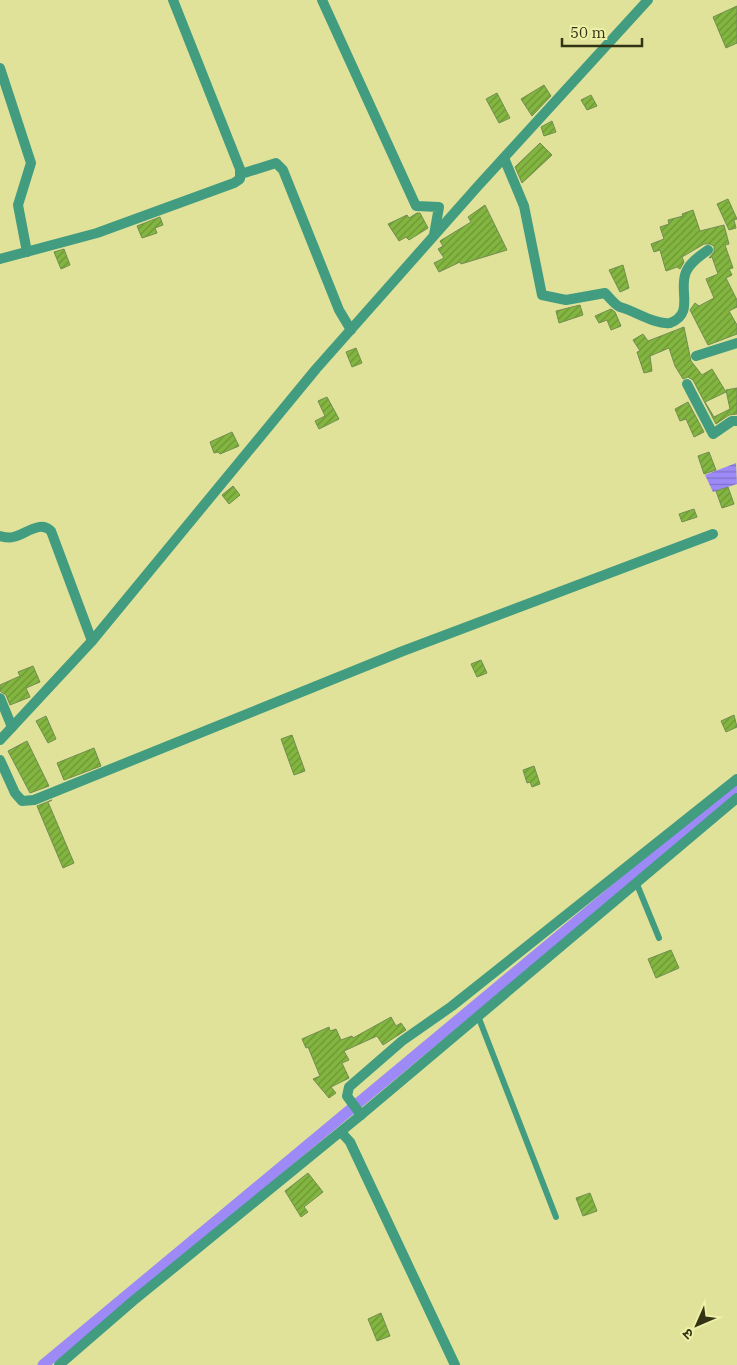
<svg xmlns="http://www.w3.org/2000/svg" width="737" height="1365" viewBox="0 0 737 1365" font-family="'IBM Plex Serif','Noto Sans Devanagari',serif">
<defs>
<pattern id="water-rules" width="6" height="5" patternUnits="userSpaceOnUse" patternTransform="scale(1.25)"><rect width="6" height="5" fill="#9d8af7"/><path d="M0 2.5h6" fill="none" stroke="#8171c7"/></pattern>
<pattern id="building-hatch" width="6" height="6" patternUnits="userSpaceOnUse" patternTransform="scale(1.25)"><rect width="6" height="6" fill="#83b640"/><path d="M-1 1l2-2M0 6l6-6M5 7l2-2" fill="none" stroke="#6c9534"/></pattern>
</defs>
<rect width="100%" height="100%" fill="#e0e29a"/>
<polygon fill="url(#water-rules)" points="736,463 737,484 713,492 705,475"/>
<g fill="none" stroke-linecap="round" stroke-linejoin="round">
<polyline stroke="#9d8af7" stroke-width="11" points="43,1365 737,788"/>
</g>
<g fill="url(#building-hatch)" stroke="#718e51">
<polygon points="737,6 737,43 726,48 713,17"/>
<polygon points="544,85 551,96 532,116 521,99"/>
<polygon points="497,93 510,118 499,123 486,99"/>
<polygon points="591,95 597,106 587,110 581,100"/>
<polygon points="552,121 556,132 544,136 541,127"/>
<polygon points="540,143 552,155 522,183 515,167"/>
<polygon points="728,199 737,219 734,220 736,228 729,230 717,204"/>
<polygon points="485,205 507,250 461,264 460,262 439,272 434,263 444,258 438,249 443,246 440,241 471,222 468,217"/>
<polygon points="693,210 700,231 724,225 729,244 725,245 733,268 729,269 732,275 726,278 737,300 737,307 729,311 737,325 737,334 708,345 690,310 695,303 699,306 714,298 706,279 718,274 712,257 709,258 714,252 714,246 710,244 704,244 682,257 684,262 680,269 677,267 666,271 660,250 654,252 651,244 664,239 660,227 669,224 668,220 683,216 682,214"/>
<polygon points="417,213 420,213 428,228 409,240 406,237 399,241 388,224 407,215 409,218"/>
<polygon points="160,217 163,225 155,228 157,233 142,238 137,226"/>
<polygon points="64,249 70,265 61,269 54,252"/>
<polygon points="623,265 629,288 620,292 609,270"/>
<polygon points="580,305 583,315 559,323 556,311"/>
<polygon points="611,309 615,312 621,326 611,330 607,320 599,323 595,316"/>
<polygon points="684,327 691,361 702,375 712,369 726,392 705,402 714,417 730,409 726,390 737,388 737,414 729,415 716,424 693,380 688,377 683,379 675,366 669,348 650,356 652,371 644,373 637,352 640,351 633,340 643,334 648,341"/>
<polygon points="356,348 362,363 352,367 346,352"/>
<polygon points="327,397 339,419 319,429 315,421 325,416 318,401"/>
<polygon points="688,402 704,432 694,437 686,419 680,421 675,409"/>
<polygon points="232,432 239,446 220,454 218,452 214,453 210,442"/>
<polygon points="709,452 716,470 704,474 698,456"/>
<polygon points="233,486 240,495 229,504 222,495"/>
<polygon points="728,487 734,504 722,508 716,491"/>
<polygon points="694,509 697,517 682,522 679,514"/>
<polygon points="481,660 487,673 477,677 471,664"/>
<polygon points="33,666 40,682 26,688 30,697 10,705 6,695 0,691 0,685 20,676 18,672"/>
<polygon points="734,715 737,727 726,732 721,721"/>
<polygon points="46,716 56,739 48,743 36,721"/>
<polygon points="292,735 305,771 294,775 281,739"/>
<polygon points="27,741 49,786 30,793 8,751"/>
<polygon points="94,748 101,766 64,780 57,763"/>
<polygon points="534,766 540,784 532,787 530,782 527,783 523,770"/>
<polygon points="52,800 48,802 74,863 63,868 37,806"/>
<polygon points="671,950 679,968 656,978 648,959"/>
<polygon points="391,1017 396,1026 401,1023 406,1030 383,1045 377,1036 344,1051 349,1060 342,1063 349,1078 331,1087 336,1093 329,1098 313,1079 320,1076 308,1047 306,1048 302,1039 329,1027 330,1031 336,1029 341,1040 352,1036 353,1038"/>
<polygon points="308,1173 323,1192 304,1207 308,1212 301,1217 285,1191"/>
<polygon points="590,1193 597,1211 583,1216 576,1198"/>
<polygon points="381,1313 390,1336 377,1341 368,1319"/>
</g>
<g fill="none" stroke-linecap="round" stroke-linejoin="round">
<g stroke="#419c80" stroke-width="6">
<polyline points="636,882 659,938"/>
<polyline points="478,1016 556,1217"/>
</g>
<g stroke="#419c80" stroke-width="10">
<polyline points="322,0 416,206 439,207 434,235"/>
<polyline points="0,68 31,163 18,205 27,252"/>
<path d="M504 158 524 206 542 295 566 300 605 293C609 297 615 305 620 307 635 311 655 325 670 323 695 314 678 290 686 272 690 262 700 256 708 250"/>
<polyline points="241,174 276,163 283,170 339,310 351,330"/>
<polyline points="0,259 97,233 234,183 240,179 240,169 173,0"/>
<polyline points="696,356 737,343"/>
<polyline points="687,384 713,434 732,421 737,421"/>
<path d="M0 536C4 537 9 538 13 537 26 534 40 520 51 531L92 641"/>
<polyline points="0,698 12,727"/>
<polyline points="0,740 92,641 316,369 478,186 648,0"/>
<polyline points="0,760 15,793 22,801 34,800 403,651 713,534"/>
<polyline points="361,1115 347,1096 349,1087 402,1041 452,1006 737,779"/>
<polyline points="341,1132 350,1142 455,1365"/>
<polyline points="59,1365 133,1301 361,1115 737,798"/>
</g>
</g>
<g transform="translate(697 1325) rotate(225)" stroke="#eef0a7" stroke-width="4" paint-order="stroke">
<path d="M0-4L9 19L0 12L-9 19Z" fill="#323315"/>
<text y="-8" font-size="14" font-weight="bold" text-anchor="middle" fill="#323315">उ</text>
</g>
<path d="M562 38v8h80v-8" fill="none" stroke="#323315" stroke-width="2.5"/>
<text x="570" y="38" font-size="15" fill="#323315" stroke="#eef0a7" stroke-width="4" paint-order="stroke">50 m</text>
</svg>
